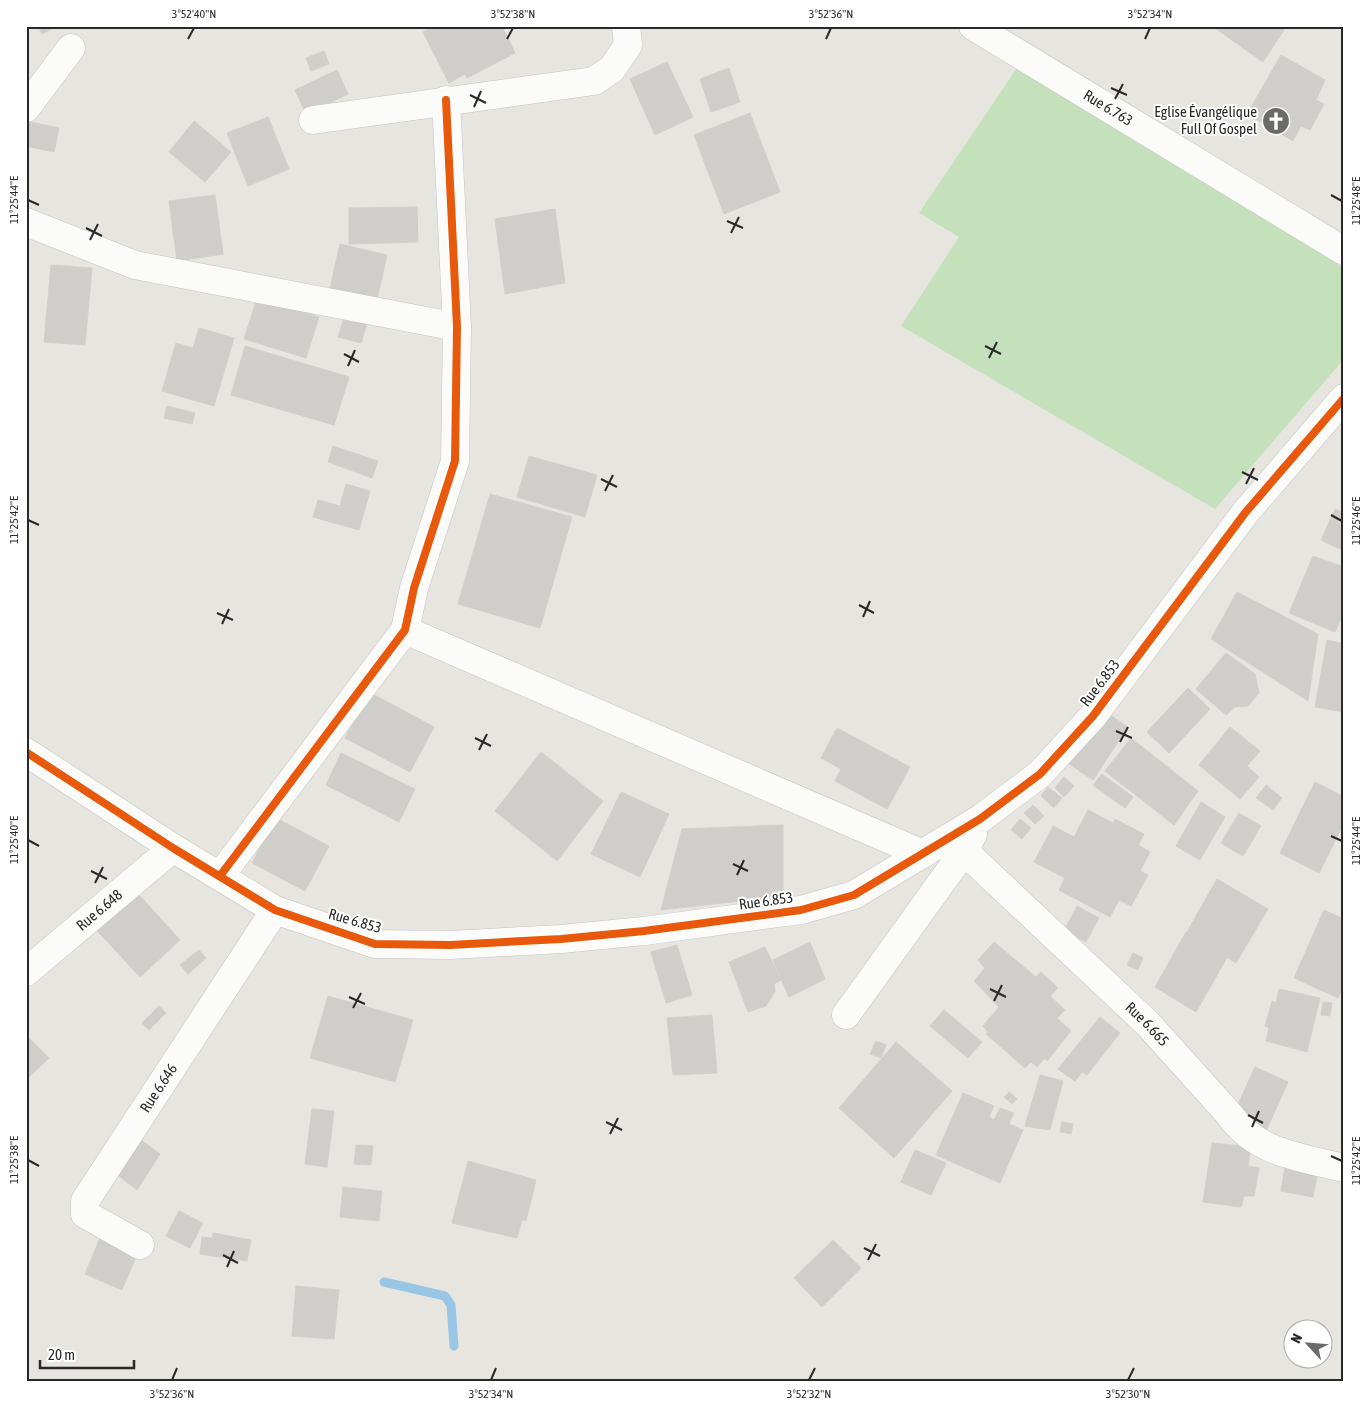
<svg xmlns="http://www.w3.org/2000/svg" width="1370" height="1407" viewBox="0 0 1370 1407" font-family="'Asap Condensed',sans-serif">
<rect width="100%" height="100%" fill="#e6e5e0"/>
<polygon fill="#c5e1bb" points="1017,68 1344,268 1344,359 1215,509 901,326 959,237 919,213"/>
<g fill="none" stroke-linecap="round" stroke-linejoin="round">
<polyline stroke="#98c6e4" stroke-width="9" points="384,1282 445,1296 451,1305 454,1346"/>
</g>
<g fill="#cfcecb" stroke="#d1d0cc">
<polygon points="38,26 54,26 55,27 42,34"/>
<polygon points="434,26 502,26 515,53 467,78 465,74 449,83 423,32"/>
<polygon points="1212,26 1278,26 1284,30 1263,62"/>
<polygon points="324,51 329,64 311,71 306,58"/>
<polygon points="1281,55 1325,80 1316,100 1324,104 1310,130 1301,126 1293,141 1247,114"/>
<polygon points="667,62 693,117 655,135 630,79"/>
<polygon points="729,68 740,102 711,112 700,79"/>
<polygon points="337,70 348,94 306,114 295,90"/>
<polygon points="750,113 780,192 724,214 694,135"/>
<polygon points="268,117 289,169 248,186 227,133"/>
<polygon points="26,121 59,128 54,152 26,146"/>
<polygon points="194,121 231,152 205,182 169,152"/>
<polygon points="215,195 223,254 177,261 169,201"/>
<polygon points="417,207 418,242 349,244 349,208"/>
<polygon points="555,209 565,283 505,294 495,219"/>
<polygon points="340,244 387,255 377,299 330,288"/>
<polygon points="51,265 92,268 85,345 44,342"/>
<polygon points="257,298 319,317 306,358 244,339"/>
<polygon points="346,311 369,317 361,343 338,337"/>
<polygon points="199,328 234,338 214,406 162,391 176,343 193,348"/>
<polygon points="245,346 349,377 334,425 231,395"/>
<polygon points="167,406 195,413 192,424 164,418"/>
<polygon points="333,446 378,461 372,478 328,462"/>
<polygon points="529,456 597,475 585,517 517,497"/>
<polygon points="346,484 370,491 359,530 313,517 318,500 340,506"/>
<polygon points="490,494 572,517 540,628 458,604"/>
<polygon points="1335,509 1344,513 1344,551 1321,540"/>
<polygon points="1313,556 1344,567 1344,611 1335,632 1289,613"/>
<polygon points="1237,592 1318,634 1308,701 1211,639"/>
<polygon points="1327,640 1344,644 1344,712 1315,707"/>
<polygon points="1226,653 1255,674 1259,693 1248,706 1235,707 1226,715 1196,689"/>
<polygon points="1188,688 1210,709 1169,753 1147,732"/>
<polygon points="369,692 434,727 410,772 345,738"/>
<polygon points="1103,710 1128,727 1093,780 1068,763"/>
<polygon points="1230,727 1260,751 1247,766 1259,777 1240,799 1199,765"/>
<polygon points="837,728 910,767 887,809 835,781 841,769 821,758"/>
<polygon points="1131,738 1198,791 1174,825 1105,771"/>
<polygon points="541,752 603,801 557,861 495,811"/>
<polygon points="341,753 415,789 399,822 326,785"/>
<polygon points="1102,774 1133,797 1125,808 1093,785"/>
<polygon points="1064,777 1074,786 1064,797 1055,788"/>
<polygon points="1315,782 1344,797 1344,823 1319,873 1280,853"/>
<polygon points="1266,785 1282,798 1273,810 1256,798"/>
<polygon points="1048,787 1062,798 1054,808 1041,796"/>
<polygon points="621,792 669,814 640,877 591,854"/>
<polygon points="1201,802 1225,817 1200,860 1176,846"/>
<polygon points="1033,805 1044,816 1035,824 1024,813"/>
<polygon points="1088,810 1113,823 1115,819 1144,834 1138,845 1150,852 1140,871 1148,875 1131,906 1119,900 1110,917 1059,890 1065,878 1034,862 1053,826 1074,837"/>
<polygon points="1239,813 1261,826 1243,856 1221,843"/>
<polygon points="276,818 329,846 305,891 252,863"/>
<polygon points="1020,819 1031,828 1022,839 1011,830"/>
<polygon points="783,825 783,896 661,910 682,829"/>
<polygon points="1217,879 1268,909 1236,963 1187,932"/>
<polygon points="131,886 180,940 140,977 90,923"/>
<polygon points="1077,906 1099,918 1086,942 1064,931"/>
<polygon points="1324,910 1344,919 1344,985 1338,998 1294,978"/>
<polygon points="1186,932 1229,954 1196,1012 1155,987"/>
<polygon points="810,942 825,979 789,997 773,960"/>
<polygon points="994,942 1036,977 1041,972 1058,988 1050,996 1065,1010 1057,1018 1071,1031 1047,1061 1045,1058 1037,1067 1031,1062 1025,1068 986,1034 988,1032 983,1026 999,1007 974,981 985,968 978,960"/>
<polygon points="677,945 692,995 666,1003 651,952"/>
<polygon points="765,947 781,980 774,984 775,991 766,1006 748,1012 729,962"/>
<polygon points="199,950 206,958 188,974 180,965"/>
<polygon points="1133,953 1143,958 1138,970 1127,965"/>
<polygon points="1279,989 1320,998 1307,1052 1266,1041 1269,1028 1265,1026 1272,1001 1276,1003"/>
<polygon points="328,996 413,1020 395,1082 310,1058"/>
<polygon points="1323,1002 1332,1003 1330,1016 1321,1015"/>
<polygon points="159,1006 166,1013 149,1030 142,1023"/>
<polygon points="944,1010 982,1042 968,1058 930,1026"/>
<polygon points="712,1015 717,1073 673,1075 667,1018"/>
<polygon points="1100,1017 1120,1033 1087,1075 1082,1072 1075,1081 1058,1069"/>
<polygon points="26,1035 49,1058 26,1080"/>
<polygon points="876,1041 886,1045 881,1058 870,1054"/>
<polygon points="896,1042 952,1091 894,1158 839,1108"/>
<polygon points="1255,1067 1288,1082 1266,1131 1233,1116"/>
<polygon points="1040,1075 1063,1081 1050,1130 1025,1126"/>
<polygon points="1009,1092 1017,1099 1012,1104 1004,1097"/>
<polygon points="963,1093 994,1106 989,1117 994,1120 1000,1108 1014,1113 1009,1124 1023,1130 1000,1183 936,1155"/>
<polygon points="312,1109 334,1111 327,1167 305,1164"/>
<polygon points="1062,1122 1073,1124 1071,1134 1060,1132"/>
<polygon points="124,1127 160,1154 137,1190 100,1161"/>
<polygon points="1212,1143 1251,1147 1248,1166 1259,1168 1254,1196 1244,1196 1241,1207 1203,1202"/>
<polygon points="356,1145 373,1146 371,1165 354,1164"/>
<polygon points="915,1150 946,1163 931,1195 901,1182"/>
<polygon points="1287,1155 1320,1161 1313,1197 1281,1191"/>
<polygon points="468,1161 536,1180 526,1221 522,1220 517,1238 452,1223"/>
<polygon points="343,1187 382,1191 379,1221 340,1217"/>
<polygon points="179,1211 203,1223 190,1248 166,1236"/>
<polygon points="103,1231 140,1248 122,1290 85,1274"/>
<polygon points="213,1233 251,1240 247,1261 200,1254 202,1237 212,1238"/>
<polygon points="833,1240 861,1268 822,1307 794,1278"/>
<polygon points="296,1286 339,1290 334,1339 292,1336"/>
</g>
<g fill="none" stroke-linecap="round" stroke-linejoin="round">
<g stroke="#c4c4c5" stroke-width="29">
<g id="street">
<path id="s1" d="M973 26 1344 251"/>
<polyline points="26,108 71,48"/>
<polyline points="313,120 594,81 612,69 628,45 626,26"/>
<polyline points="26,222 135,265 457,327"/>
<polyline points="405,630 923,854"/>
<polyline points="26,752 173,848 275,910 375,944 450,945 561,939 644,931 801,910 854,895 980,819 1040,774 1093,716 1245,513 1344,398"/>
<path id="s2" d="M964 851 1147 1023 1229 1114C1257 1154 1300 1157 1344 1168"/>
<polyline points="220,876 405,630 414,588 455,461 457,327 446,100"/>
<path id="s3" d="M26 972 173 848"/>
<polyline points="846,1015 964,851 973,834"/>
<path id="s4" d="M140 1245 85 1214V1201L275 910"/>
</g>
</g>
<use href="#street" stroke="#fbfbfa" stroke-width="28"/>
<g stroke="#fff" stroke-width="11">
<g id="cycleway">
<polyline points="26,752 173,848 275,910 375,944 450,945 561,939 644,931 801,910 854,895 980,819 1040,774 1093,716 1245,513 1344,398"/>
<polyline points="220,876 405,630 414,588 455,461 457,327 446,100"/>
</g>
</g>
<use href="#cycleway" stroke="#e8590c" stroke-width="8"/>
</g>
<path fill="none" stroke="#292929" stroke-width="2" d="M188 39 194 28M507 39 513 28M826 39 831 28M1145 39 1150 28M1111 88 1127 95M470 95 486 103M1115 99 1123 84M474 107 481 91M1331 195 1342 201M28 200 39 205M727 221 743 228M86 228 102 236M731 233 739 217M90 240 98 224M985 346 1001 354M344 354 359 362M989 358 997 342M348 366 355 350M1242 472 1258 480M601 479 617 487M1246 484 1254 468M605 491 613 475M1331 515 1342 521M28 520 39 525M859 605 874 613M217 613 233 620M863 617 870 601M222 624 229 609M1116 731 1132 738M475 738 491 746M1120 742 1128 727M479 750 487 734M1331 836 1342 841M28 840 39 846M733 864 748 871M91 871 107 879M737 875 744 860M95 883 103 867M990 989 1006 997M349 997 365 1004M994 1001 1002 985M353 1008 361 993M1248 1115 1263 1123M606 1122 622 1130M1252 1127 1259 1111M610 1134 618 1118M1331 1156 1342 1161M28 1160 39 1166M864 1248 880 1256M223 1255 238 1263M868 1260 876 1244M227 1267 234 1251M172 1380 177 1368M491 1380 496 1368M809 1380 815 1368M1128 1380 1134 1368"/>
<defs>
<g id="church-disc" transform="scale(1.4375)"><circle r="9.5" fill="#6b6b69" stroke="#fff"/><path d="M-1.2-6h2.4v3.5h3.3v2.4h-3.3V6h-2.4V-.1h-3.3v-2.4h3.3Z" fill="#fff"/></g>
</defs>
<g fill-rule="evenodd">
<use href="#church-disc" x="1276" y="121"/>
</g>
<g text-anchor="middle" stroke-width="4" stroke-linejoin="round" paint-order="stroke">
<g font-size="15" fill="#292929" stroke="#fff">
<text dy="5" stroke="none"><textPath href="#s1" startOffset="158">Rue 6.763</textPath></text>
<text transform="translate(1100 683) rotate(-53)" y="5">Rue 6.853</text>
<text transform="translate(766 901) rotate(-8)" y="5">Rue 6.853</text>
<text dy="5" stroke="none"><textPath href="#s3" startOffset="96">Rue 6.648</textPath></text>
<text transform="translate(355 921) rotate(16)" y="5">Rue 6.853</text>
<text dy="5" stroke="none"><textPath href="#s2" startOffset="252">Rue 6.665</textPath></text>
<text dy="5" stroke="none"><textPath href="#s4" startOffset="211">Rue 6.646</textPath></text>
</g>
<g font-size="15" fill="#292929" stroke="#fff" text-anchor="end">
<text x="1257" y="117">Eglise Évangélique<tspan x="1257" dy="17">Full Of Gospel</tspan></text>
</g>
</g>
<rect width="1370" height="1407" fill="none" stroke="#ffffff" stroke-width="55"/>
<g transform="translate(1308 1344) rotate(296)"><circle r="24" fill="#ffffff" stroke="#a9a9a9"/>
<path d="M0-4L9 19L0 12L-9 19Z" fill="#6b6b69"/>
<text y="-8" font-size="14" font-weight="bold" text-anchor="middle" fill="#292929">N</text>
</g>
<path d="M40 1360v8h94v-8" fill="none" stroke="#292929" stroke-width="2.5"/>
<text x="48" y="1360" font-size="15" fill="#292929" stroke="#ffffff" stroke-width="4" paint-order="stroke">20 m</text>
<rect x="28" y="28" width="1314" height="1352" fill="none" stroke="#292929" stroke-width="2"/>
<g font-size="12" text-anchor="middle" fill="#292929">
<text x="194" y="18">3°52'40"N</text>
<text x="513" y="18">3°52'38"N</text>
<text x="831" y="18">3°52'36"N</text>
<text x="1150" y="18">3°52'34"N</text>
<text transform="translate(14 200) rotate(-90)" y="4">11°25'44"E</text>
<text transform="translate(1356 201) rotate(-90)" y="4">11°25'48"E</text>
<text transform="translate(14 520) rotate(-90)" y="4">11°25'42"E</text>
<text transform="translate(1356 521) rotate(-90)" y="4">11°25'46"E</text>
<text transform="translate(14 840) rotate(-90)" y="4">11°25'40"E</text>
<text transform="translate(1356 841) rotate(-90)" y="4">11°25'44"E</text>
<text transform="translate(14 1160) rotate(-90)" y="4">11°25'38"E</text>
<text transform="translate(1356 1161) rotate(-90)" y="4">11°25'42"E</text>
<text x="172" y="1398">3°52'36"N</text>
<text x="491" y="1398">3°52'34"N</text>
<text x="809" y="1398">3°52'32"N</text>
<text x="1128" y="1398">3°52'30"N</text>
</g>
</svg>
